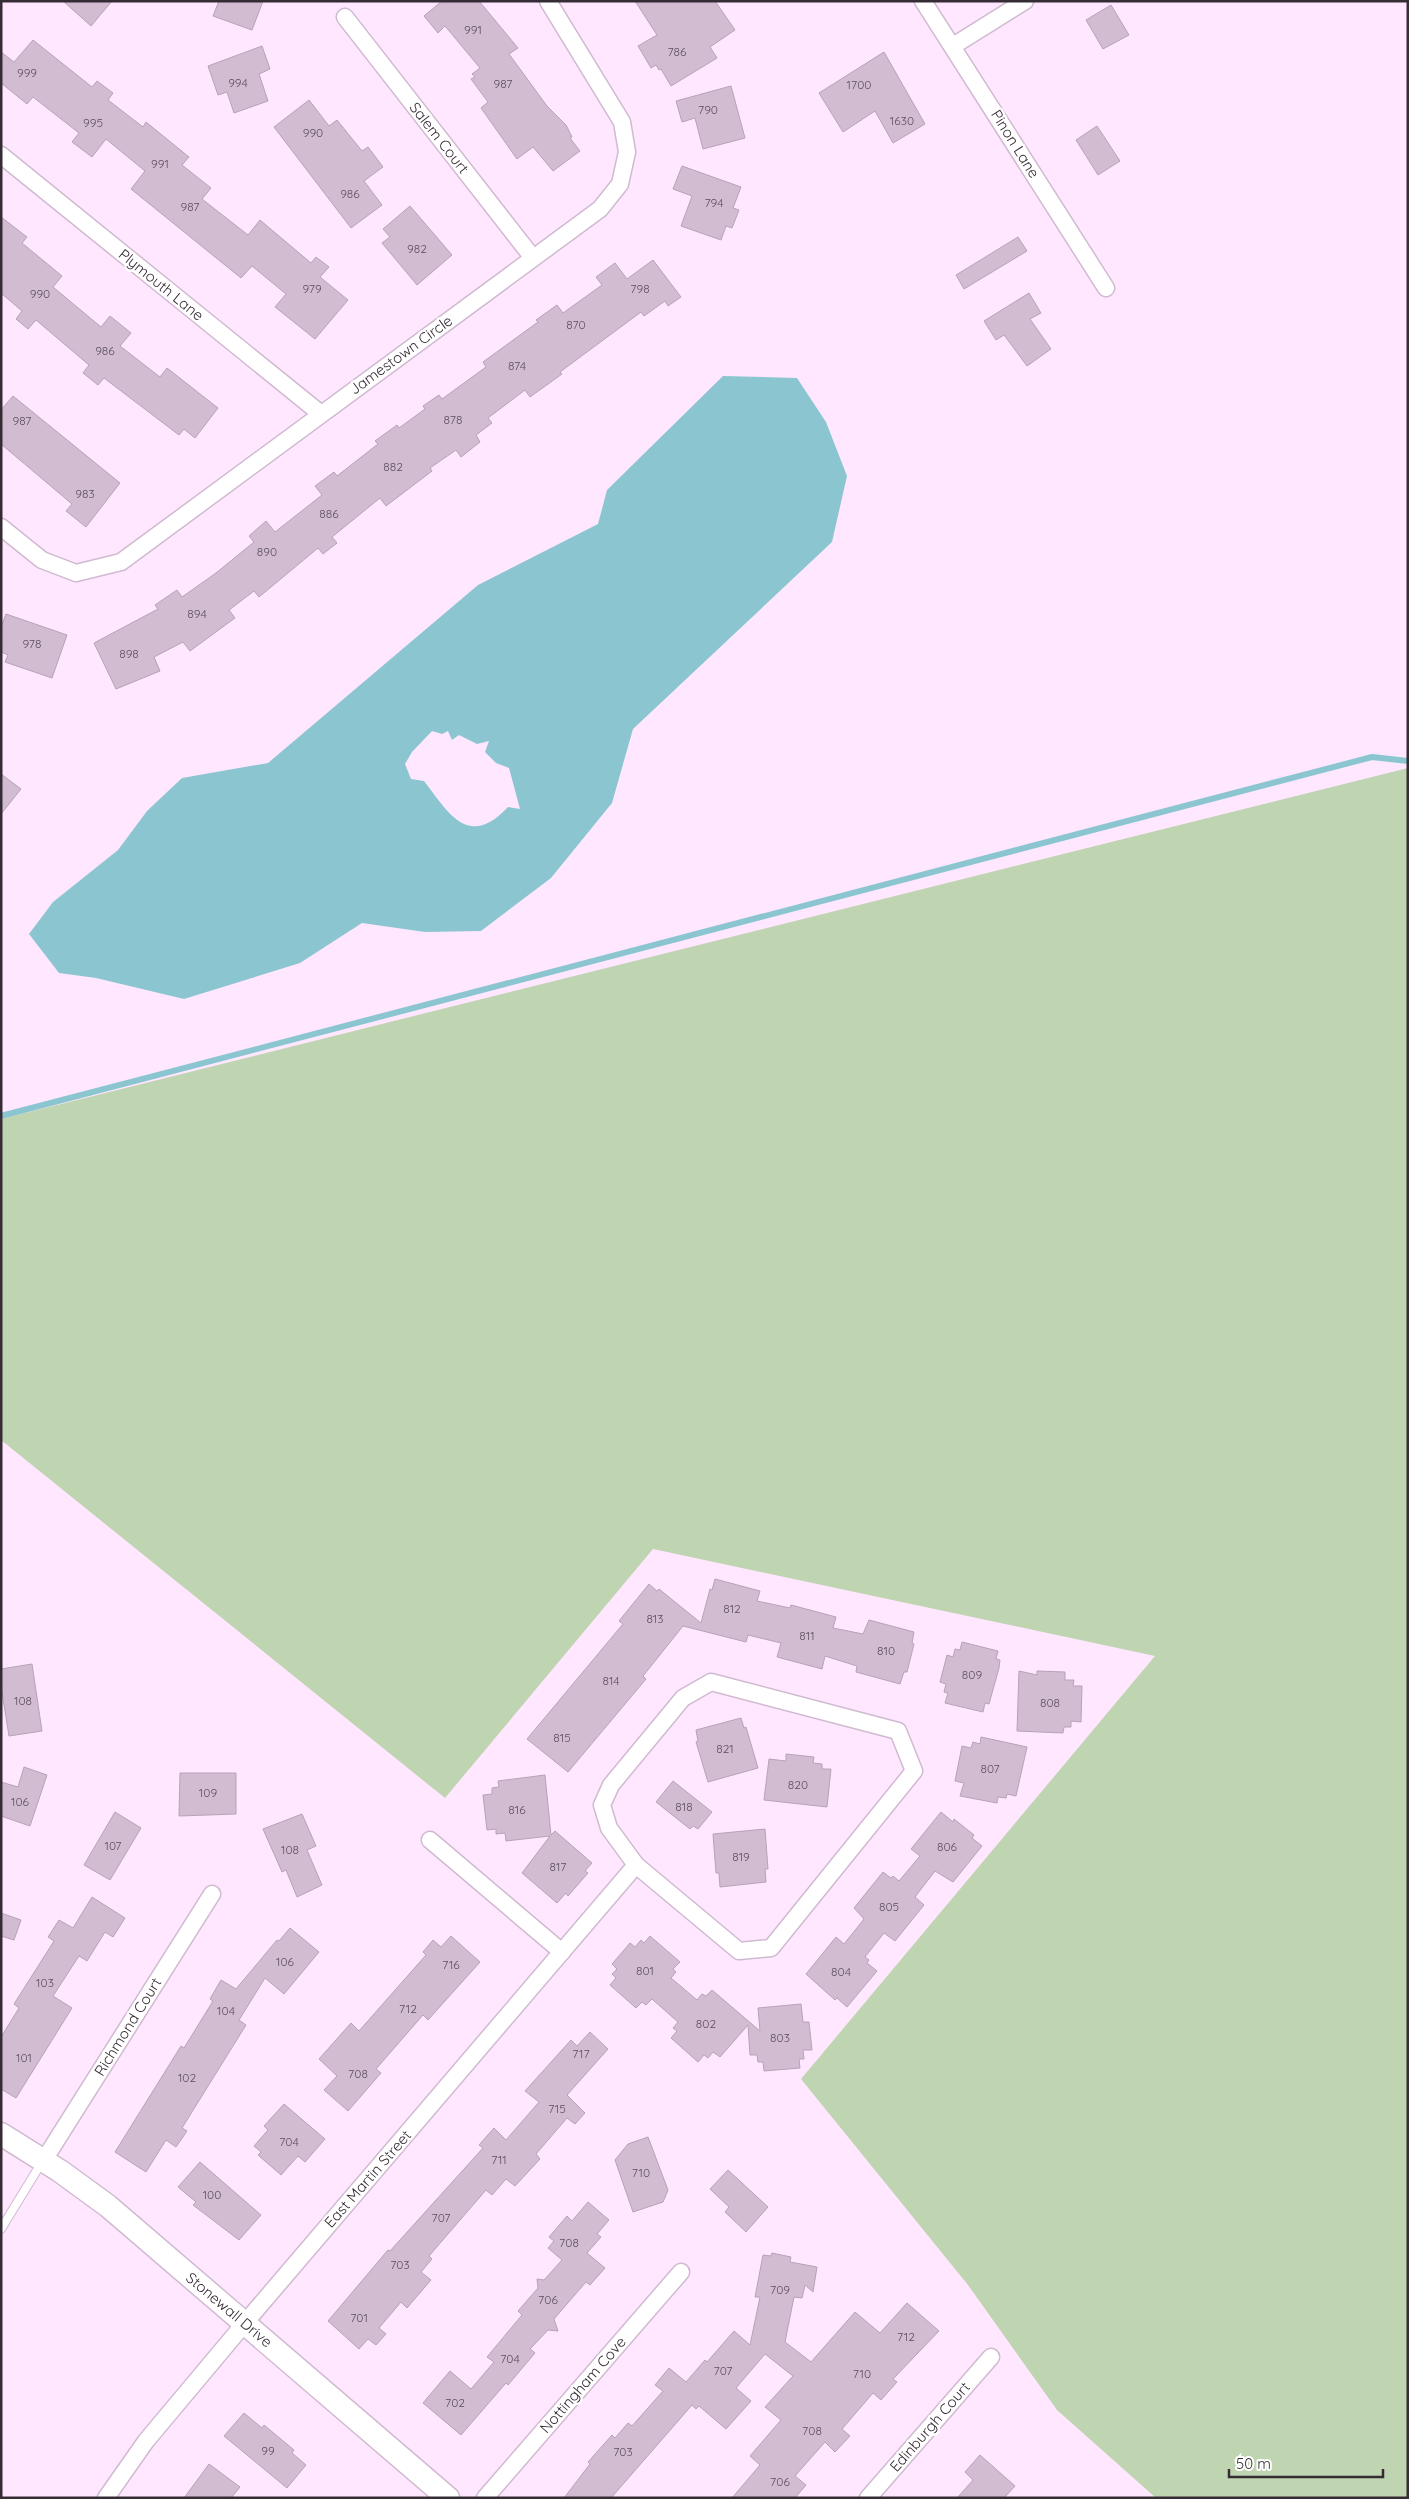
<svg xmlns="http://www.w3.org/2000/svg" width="1409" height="2499" viewBox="0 0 1409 2499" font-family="Quicksand,sans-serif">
<rect width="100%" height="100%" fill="#ffe7ff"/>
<polygon fill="#bfd4b0" points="1408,768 1408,2498 1156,2498 1057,2410 968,2285 801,2079 1155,1656 653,1549 445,1798 1,1440 1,1119"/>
<path fill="#8bc6d0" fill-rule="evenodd" d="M723 376 797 378 826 422 847 476 832 542 633 729 612 803 551 878 481 931 425 932 362 923 300 963 184 999 96 978 59 973 29 934 53 902 118 850 147 811 182 778 268 763 478 585 598 524 607 490ZM448 731 452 740 459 735 477 744 489 741 485 752 496 763 509 768 520 809 508 807C468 850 448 812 424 781L411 779 405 764 412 752 432 731 442 734Z"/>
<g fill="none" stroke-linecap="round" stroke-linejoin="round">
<polyline stroke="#8bc6d0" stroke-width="6" points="1,1116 1372,757 1408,761"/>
</g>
<g fill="#d2bcd2" stroke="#b8a2b8">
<polygon points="63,1 112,1 91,26"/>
<polygon points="219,1 263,1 252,30 213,16"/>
<polygon points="442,1 479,1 518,48 509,54 547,106 566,125 572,137 570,138 580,151 553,171 533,147 517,159 481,108 488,102 471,79 475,77 472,74 480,68 445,26 438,33 424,16"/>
<polygon points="635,1 715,1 735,30 710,47 717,58 671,86 661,69 659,70 656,65 651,68 638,46 657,35"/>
<polygon points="1111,5 1129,35 1103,49 1086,20"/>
<polygon points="33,40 92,87 97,81 113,93 108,100 143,127 146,122 189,157 182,165 211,188 202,199 248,235 260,220 311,263 316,257 329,267 320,277 348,300 315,339 275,307 286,294 252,266 241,278 131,189 145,171 106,139 92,157 72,142 79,133 33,97 27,104 1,83 1,52 14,62"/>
<polygon points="262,46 270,69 259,74 268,101 234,113 227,92 218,95 208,66"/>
<polygon points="884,52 925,124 893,143 875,111 843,132 819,93"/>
<polygon points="731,86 745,138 703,149 695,118 682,122 676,101"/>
<polygon points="309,100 329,126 337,120 362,151 368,147 383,167 364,181 382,205 351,228 274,127"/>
<polygon points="1097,126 1120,161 1098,175 1076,140"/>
<polygon points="682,166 741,187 733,208 739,210 732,228 726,226 721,240 681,226 692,196 673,189"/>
<polygon points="410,206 452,255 417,285 382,243 390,237 383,229"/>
<polygon points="1,217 27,237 22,243 62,276 53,287 101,327 110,316 131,333 120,346 160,377 167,368 218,408 195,438 184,429 179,435 104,378 98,385 83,373 89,365 36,320 28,329 16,319 22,311 1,293"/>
<polygon points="1018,237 1027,251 964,289 956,275"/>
<polygon points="653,260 681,297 668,306 665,301 644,316 641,312 560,372 562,374 530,397 525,390 488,418 492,423 476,435 480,442 461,457 456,450 430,468 432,471 386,506 380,498 332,537 337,543 323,554 318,548 259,597 254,591 229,610 235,618 190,651 183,642 154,657 160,671 116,689 94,643 158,609 155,605 177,590 182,597 216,573 254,542 249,536 266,521 275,532 322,495 315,486 334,472 337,476 378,444 375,441 397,425 399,428 425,409 423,406 439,395 442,399 486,367 483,362 538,322 536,320 557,305 563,313 602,285 596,277 615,263 627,279"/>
<polygon points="1029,293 1041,313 1030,319 1051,349 1027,366 1004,335 996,340 984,321"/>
<polygon points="13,396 120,483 86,527 66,511 72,504 1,444 1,410"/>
<polygon points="6,614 67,635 52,678 5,662 8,655 1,652 1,627"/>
<polygon points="1,774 21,789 1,814"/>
<polygon points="715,1579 760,1591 757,1601 790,1608 791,1605 836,1617 833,1628 863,1634 869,1620 914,1632 912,1643 914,1644 907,1672 904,1672 900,1684 856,1672 857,1666 825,1656 822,1669 777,1657 781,1643 748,1635 746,1642 683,1626 643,1676 646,1679 568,1772 527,1739 623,1624 619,1621 649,1584 657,1591 659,1589 701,1623 710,1589 712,1590"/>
<polygon points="962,1642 998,1651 996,1659 1000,1660 999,1668 989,1704 985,1703 983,1712 945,1703 948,1693 944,1692 946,1684 940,1682 947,1655 953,1657 955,1649 960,1650"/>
<polygon points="32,1664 42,1731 9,1736 1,1686 1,1669"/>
<polygon points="1019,1671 1037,1675 1037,1671 1065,1672 1065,1680 1074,1680 1073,1686 1082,1686 1081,1722 1071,1721 1071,1727 1064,1727 1063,1733 1017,1731"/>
<polygon points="741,1718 744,1728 746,1727 758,1768 708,1782 696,1742 698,1741 696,1730"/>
<polygon points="981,1737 1027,1747 1016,1796 1007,1794 1006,1798 998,1797 997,1803 960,1796 964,1783 955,1781 962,1746 971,1748 973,1742 980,1744"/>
<polygon points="786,1754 814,1757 813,1763 822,1764 822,1769 831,1769 827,1807 764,1800 769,1759 786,1761"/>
<polygon points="24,1767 47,1775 30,1826 1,1816 1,1782 18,1787"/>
<polygon points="180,1773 236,1773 236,1814 179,1816"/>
<polygon points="545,1775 551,1835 555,1831 592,1863 585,1871 588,1873 568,1896 566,1893 557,1903 522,1873 550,1836 506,1841 505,1833 496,1834 496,1829 487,1830 483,1795 492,1794 492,1788 499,1787 498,1781"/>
<polygon points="673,1781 712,1812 698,1829 693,1826 690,1829 656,1802"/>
<polygon points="115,1812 141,1828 110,1880 84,1865"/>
<polygon points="941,1812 953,1822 954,1819 974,1835 972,1838 982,1846 953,1882 935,1871 915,1897 924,1905 895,1941 884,1933 865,1957 869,1960 867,1963 877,1971 847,2007 837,1998 835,2000 806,1974 836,1937 844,1944 864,1919 854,1908 883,1872 891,1878 893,1876 899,1881 920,1856 911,1849"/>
<polygon points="302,1814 316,1846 307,1850 322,1885 297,1897 286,1870 282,1872 263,1829"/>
<polygon points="765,1829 768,1869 765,1869 766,1882 720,1887 719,1873 716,1873 713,1834"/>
<polygon points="92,1897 125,1918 113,1937 105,1932 87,1961 79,1956 53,1996 72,2008 16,2098 1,2089 1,2037 19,2008 14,2004 54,1941 48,1937 59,1920 73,1928"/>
<polygon points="1,1913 21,1920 14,1940 1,1936"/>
<polygon points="290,1928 319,1952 284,1994 265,1978 239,2020 246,2025 182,2128 187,2131 176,2147 166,2140 146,2172 115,2152 181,2046 184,2048 213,2001 210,1999 221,1980 236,1989 277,1940 279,1941"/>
<polygon points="451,1936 480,1962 428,2020 423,2015 376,2069 381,2073 348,2111 324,2090 337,2076 319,2059 351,2023 359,2031 426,1955 423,1952 433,1940 441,1947"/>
<polygon points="650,1936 680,1962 673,1969 676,1972 671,1978 697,2000 702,1994 706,1996 712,1990 760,2031 758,2008 801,2004 803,2022 809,2022 812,2050 803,2050 804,2059 799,2059 800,2068 764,2071 763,2062 758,2062 757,2055 750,2055 748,2025 720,2057 713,2052 708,2058 704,2055 698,2062 671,2038 677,2031 673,2028 678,2022 652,1999 646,2005 642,2002 636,2008 610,1985 616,1978 612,1974 617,1969 612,1964 630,1943 635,1947 641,1940 644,1943"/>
<polygon points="590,2032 608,2049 567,2095 585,2113 575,2124 567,2118 536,2154 540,2159 515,2186 506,2179 492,2195 486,2190 429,2256 432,2259 421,2272 431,2280 407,2308 401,2302 379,2328 386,2334 376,2345 368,2339 359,2349 328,2321 388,2250 390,2251 483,2148 479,2145 494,2128 506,2140 539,2102 525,2091 571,2040 577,2046"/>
<polygon points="284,2104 325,2139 305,2162 298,2156 281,2175 258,2155 261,2152 254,2146 268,2130 264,2126"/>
<polygon points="648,2137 668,2190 663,2202 633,2212 615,2160 628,2144"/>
<polygon points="200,2162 261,2215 239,2240 193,2205 196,2202 178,2187"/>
<polygon points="728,2170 768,2207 746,2232 725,2212 729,2207 710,2189"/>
<polygon points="588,2202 609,2220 597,2234 601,2237 587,2253 605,2268 590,2285 586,2282 554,2319 558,2331 548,2330 530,2349 535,2353 508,2385 506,2383 461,2435 423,2403 450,2371 471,2389 494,2362 487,2357 522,2315 518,2311 538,2288 537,2279 544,2280 562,2260 548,2248 554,2241 549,2237 567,2216 572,2221"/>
<polygon points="772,2253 791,2257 790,2262 817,2267 813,2292 805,2285 802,2298 794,2297 785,2342 811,2362 855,2312 880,2333 907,2303 939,2331 893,2379 897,2382 881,2400 873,2393 842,2429 850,2436 835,2452 825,2442 795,2476 806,2485 795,2498 732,2498 760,2465 750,2456 781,2420 765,2407 793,2376 765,2354 736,2388 751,2401 726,2429 699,2406 696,2409 692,2405 611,2498 564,2498 590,2464 588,2462 612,2435 615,2438 628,2423 632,2426 663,2391 655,2385 669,2368 686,2382 705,2360 707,2362 734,2331 750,2345 760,2297 755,2297 763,2255 771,2256"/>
<polygon points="244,2413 262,2428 264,2425 294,2450 292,2453 306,2465 287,2488 224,2436"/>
<polygon points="980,2455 1015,2486 1004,2498 957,2498 973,2480 965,2472"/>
<polygon points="209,2464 240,2487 231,2498 184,2498"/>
</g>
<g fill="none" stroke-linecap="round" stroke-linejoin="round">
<g stroke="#d0bad0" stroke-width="10">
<polyline id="lane" points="1,2229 42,2162"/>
</g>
<g stroke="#d0bad0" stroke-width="19">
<g id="street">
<polyline points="923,1 1106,288"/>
<polyline points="345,17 533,258"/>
<polyline points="953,46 1025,1"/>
<polyline points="1,155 321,414"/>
<polyline points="1,527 42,560 76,573 121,562 600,209 620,184 627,152 622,122 548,1"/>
<polygon points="711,1682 898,1731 914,1771 771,1948 739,1951 636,1865 609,1828 602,1805 611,1785 683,1698"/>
<polyline points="430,1840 562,1952"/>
<polyline points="44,2160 212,1894"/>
<polyline points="106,2498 146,2441 244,2324 636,1865"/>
<polyline points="485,2498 681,2272"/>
<polyline points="868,2498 991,2357"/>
</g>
</g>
<g stroke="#d0bad0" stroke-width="25">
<polyline id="secondary" points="1,2134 60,2171 108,2206 448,2498"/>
</g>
<use href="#lane" stroke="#fff" stroke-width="8"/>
<use href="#street" stroke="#fff" stroke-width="16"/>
<use href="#secondary" stroke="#fff" stroke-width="22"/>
</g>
<g text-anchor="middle" stroke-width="5" stroke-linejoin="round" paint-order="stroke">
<g font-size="12" fill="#5c505c">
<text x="473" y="34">991</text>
<text x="677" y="56">786</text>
<text x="27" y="77">999</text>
<text x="238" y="87">994</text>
<text x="503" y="88">987</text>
<text x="859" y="89">1700</text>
<text x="708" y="114">790</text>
<text x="902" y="125">1630</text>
<text x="93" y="127">995</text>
<text x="313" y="137">990</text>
<text x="160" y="168">991</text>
<text x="350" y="198">986</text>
<text x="714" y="207">794</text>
<text x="190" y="211">987</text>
<text x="417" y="253">982</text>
<text x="312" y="293">979</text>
<text x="640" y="293">798</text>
<text x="40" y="298">990</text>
<text x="576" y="329">870</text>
<text x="105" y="355">986</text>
<text x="517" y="370">874</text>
<text x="453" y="424">878</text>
<text x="22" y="425">987</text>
<text x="393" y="471">882</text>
<text x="85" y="498">983</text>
<text x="329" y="518">886</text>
<text x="267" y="556">890</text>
<text x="197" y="618">894</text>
<text x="32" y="648">978</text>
<text x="129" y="658">898</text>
<text x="732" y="1613">812</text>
<text x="655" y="1623">813</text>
<text x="807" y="1640">811</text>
<text x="886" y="1655">810</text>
<text x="972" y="1679">809</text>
<text x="611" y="1685">814</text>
<text x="23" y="1705">108</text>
<text x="1050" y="1707">808</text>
<text x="562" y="1742">815</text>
<text x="725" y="1753">821</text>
<text x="990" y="1773">807</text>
<text x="798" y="1789">820</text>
<text x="208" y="1797">109</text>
<text x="20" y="1806">106</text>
<text x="684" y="1811">818</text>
<text x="517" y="1814">816</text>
<text x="113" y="1850">107</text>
<text x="947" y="1851">806</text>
<text x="290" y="1854">108</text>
<text x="741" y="1861">819</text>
<text x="558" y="1871">817</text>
<text x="889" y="1911">805</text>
<text x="285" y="1966">106</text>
<text x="451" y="1969">716</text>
<text x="645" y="1975">801</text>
<text x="841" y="1976">804</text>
<text x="45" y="1987">103</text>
<text x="408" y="2013">712</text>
<text x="226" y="2015">104</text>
<text x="706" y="2028">802</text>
<text x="780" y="2042">803</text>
<text x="581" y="2058">717</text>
<text x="24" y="2062">101</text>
<text x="358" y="2078">708</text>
<text x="187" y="2082">102</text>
<text x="557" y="2113">715</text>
<text x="289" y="2146">704</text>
<text x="499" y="2164">711</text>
<text x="641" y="2177">710</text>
<text x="212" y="2199">100</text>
<text x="441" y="2222">707</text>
<text x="569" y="2247">708</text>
<text x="400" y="2269">703</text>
<text x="780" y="2294">709</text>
<text x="548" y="2304">706</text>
<text x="359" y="2322">701</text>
<text x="906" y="2341">712</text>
<text x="510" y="2363">704</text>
<text x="723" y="2375">707</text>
<text x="862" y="2378">710</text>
<text x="455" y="2407">702</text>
<text x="812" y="2435">708</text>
<text x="268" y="2455">99</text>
<text x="623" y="2456">703</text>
<text x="780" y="2486">706</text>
</g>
<g font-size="15" fill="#352c35" stroke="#fff">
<text transform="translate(439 138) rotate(52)" y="5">Salem Court</text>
<text transform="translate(1015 144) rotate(58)" y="5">Pinon Lane</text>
<text transform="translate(161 285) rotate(39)" y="5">Plymouth Lane</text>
<text transform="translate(401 355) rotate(-36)" y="5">Jamestown Circle</text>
<text transform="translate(128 2027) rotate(-58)" y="5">Richmond Court</text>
<text transform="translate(368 2179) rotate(-49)" y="5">East Martin Street</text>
<text transform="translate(229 2310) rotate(40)" y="5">Stonewall Drive</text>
<text transform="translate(583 2385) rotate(-49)" y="5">Nottingham Cove</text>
<text transform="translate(930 2427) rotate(-49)" y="5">Edinburgh Court</text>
</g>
</g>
<rect width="1409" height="2499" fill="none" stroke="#352c35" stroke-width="5"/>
<path d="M1229 2469v8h154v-8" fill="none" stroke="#352c35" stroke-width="2.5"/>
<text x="1236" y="2469" font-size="15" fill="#352c35" stroke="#ffffff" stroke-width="4" paint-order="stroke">50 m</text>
</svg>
